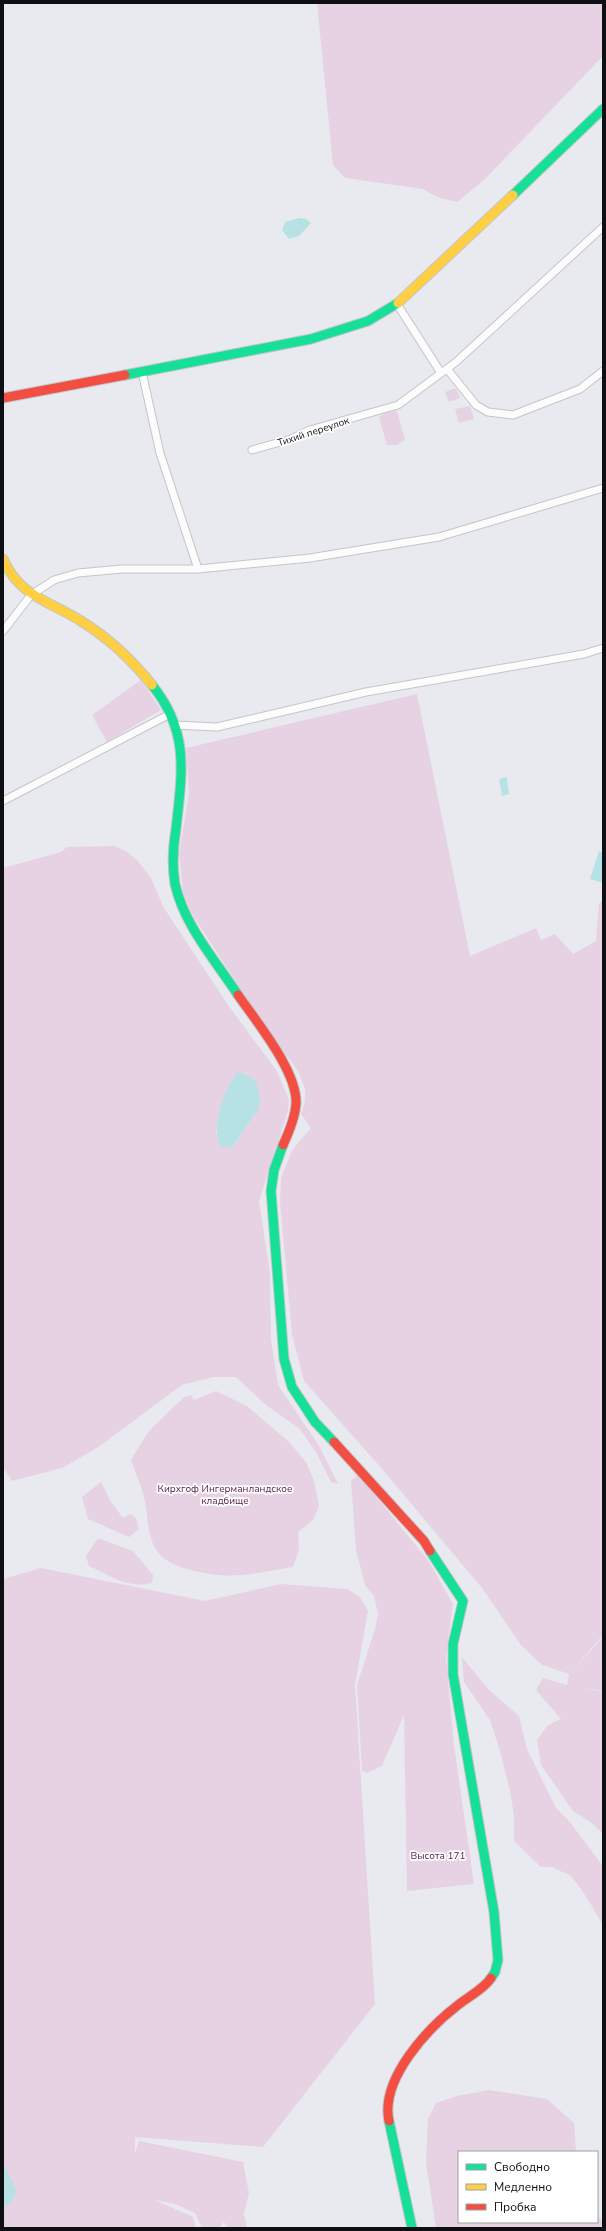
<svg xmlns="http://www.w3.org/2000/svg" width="606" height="2231" viewBox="0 0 606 2231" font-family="'Nunito Sans',sans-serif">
<rect width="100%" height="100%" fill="#e8eaf0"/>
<g fill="#e7d2e3" fill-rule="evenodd">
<polygon points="317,3 603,3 603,56 484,180 457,202 437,197 423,189 345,178 333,165"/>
<polygon points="456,388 460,398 449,402 445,392"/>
<polygon points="470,406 474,419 459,423 455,409"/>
<polygon points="397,411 405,440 397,445 387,445 379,417 387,412"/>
<polygon points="141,680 161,710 107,742 92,715"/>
<polygon points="417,694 470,956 536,928 541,940 555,934 573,954 596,941 599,904 603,899 603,1635 569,1674 542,1665 521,1645 482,1588 383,1470 304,1381 292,1335 280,1202 281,1178 292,1150 311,1128 301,1114 305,1101 305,1089 298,1071 267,1030 192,914 183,893 179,854 189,793 186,748"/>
<path d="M114 846 126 851 137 860 151 878 164 908 228 1005 277 1071 289 1100 288 1111 259 1201 270 1273 271 1340 278 1385 318 1444 338 1484 331 1482 317 1454 300 1429 266 1405 236 1377H214L182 1385 97 1448 62 1468 12 1481 3 1467V868L61 852 67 847ZM243 1073 256 1082 258 1110 232 1148 216 1132 225 1097 233 1078Z"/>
<path d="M216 1391 247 1406 288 1441 306 1462 314 1481 319 1506 314 1519 298 1532 299 1550 293 1567C254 1573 231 1581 191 1570 178 1567 165 1562 157 1551 147 1537 148 1514 144 1497 141 1485 135 1472 131 1460L148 1432 183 1398 191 1395 194 1400Z"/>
<polygon points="358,1475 428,1560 453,1604 446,1657 454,1745 474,1884 407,1891 404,1715 382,1766 367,1773 362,1771 357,1685 375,1629 378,1614 374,1596 365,1585 356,1550 351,1481"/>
<polygon points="101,1482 111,1502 123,1518 130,1514 136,1518 139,1529 129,1537 88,1519 82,1497"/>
<path d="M98 1538 133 1551 153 1575 152 1583C127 1589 111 1576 89 1566L86 1556Z"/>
<polygon points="41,1568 205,1601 281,1584 347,1589 360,1597 368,1611 355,1685 375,2004 263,2147 135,2137 135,2153 139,2141 243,2162 249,2193 244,2213 247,2228 228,2228 224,2222 219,2228 202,2228 195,2213 175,2204 155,2200 193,2217 196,2228 3,2228 3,1579"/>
<polygon points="603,1637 603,1691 583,1688 603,1692 603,1834 592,1823 573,1811 541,1765 537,1740 548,1725 561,1719 536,1690 543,1678 567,1685 569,1674"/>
<path d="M462 1657 488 1689 519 1716 527 1749 556 1808 569 1821 603 1866V1925C596 1913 580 1884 569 1875 565 1872 558 1871 552 1867H541L514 1841V1816L510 1791 500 1751 490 1720 464 1682Z"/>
<polygon points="489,2090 547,2099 574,2123 576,2152 459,2152 459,2222 597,2222 597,2216 603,2221 603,2228 436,2228 426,2163 428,2119 436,2103 457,2096"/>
</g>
<g fill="#b6e2e6">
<polygon points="300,218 306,219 311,223 299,236 289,239 282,230 285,222"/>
<polygon points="507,777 509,794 502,796 499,779"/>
<polygon points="599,851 603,853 603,883 590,879"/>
<path d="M237 1073H243L256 1081 260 1098 258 1110 232 1148 220 1146C211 1128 224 1088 237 1073Z"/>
<polygon points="3,2162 16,2190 14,2198 3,2209"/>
</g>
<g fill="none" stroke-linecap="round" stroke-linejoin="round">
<g stroke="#c4c5ca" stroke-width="9">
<g id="street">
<polyline points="397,304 441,373"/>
<polyline points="447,369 476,405 488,412 513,415 580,389 603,371"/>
<polyline points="142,372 160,453 198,569"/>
<polyline points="252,450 291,439 310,430 398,405 456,362 603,227"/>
<polyline points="3,631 31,595 54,580 78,573 122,569 198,569 310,558 439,537 603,488"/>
<polyline points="174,725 217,727 366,692 584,654 603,648"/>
<polyline points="3,801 170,714"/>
</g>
</g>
<g stroke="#c4c5ca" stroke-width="11">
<g id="fast">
<polyline points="513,195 603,109"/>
<polyline points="125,375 311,339 368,321 398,303"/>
<path d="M152 685C190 732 182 773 176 829 173 847 172 866 175 884 184 925 215 960 238 995"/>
<polyline points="283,1145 274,1170 271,1191 284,1359 292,1387 315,1422 334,1442"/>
<polyline points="430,1551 463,1601 453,1644 453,1674 494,1912 498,1960 495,1972 491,1978"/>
<polyline points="389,2121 412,2228"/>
</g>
</g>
<g stroke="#c4c5ca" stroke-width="11">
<g id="slow">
<polyline points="398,303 513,195"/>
<path d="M3 559C19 596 49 601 81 621 107 637 132 660 152 685"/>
</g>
</g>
<g stroke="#c4c5ca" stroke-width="11">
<g id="jam">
<polyline points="3,398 125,375"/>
<path d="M238 995C256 1021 298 1072 296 1104 295 1118 289 1132 283 1145"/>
<polyline points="334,1442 424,1541 430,1551"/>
<path d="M389 2121C380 2079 428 2028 458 2005 468 1997 484 1989 491 1978"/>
</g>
</g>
<use href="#street" stroke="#fcfcfd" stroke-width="7"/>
<use href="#fast" stroke="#16e098" stroke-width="9"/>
<use href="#slow" stroke="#ffcf43" stroke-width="9"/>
<use href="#jam" stroke="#f24e42" stroke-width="9"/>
</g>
<g text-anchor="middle" stroke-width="3.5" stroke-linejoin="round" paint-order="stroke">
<g font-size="10" fill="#0d0f13" stroke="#fff">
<text transform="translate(313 431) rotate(-18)" y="4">Тихий переулок</text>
</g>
<g font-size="10" fill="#59254d" stroke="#fff">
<text x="225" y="1492">Кирхгоф Ингерманландское<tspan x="225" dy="12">кладбище</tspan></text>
<text x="438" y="1859">Высота 171</text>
</g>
</g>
<rect width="606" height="2231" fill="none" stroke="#0d0f13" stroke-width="8"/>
<rect x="458" y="2151" width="140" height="72" fill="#ffffff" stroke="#9e9fa1"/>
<rect x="466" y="2164" width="20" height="6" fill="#16e098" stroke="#9e9fa1"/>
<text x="494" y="2171" font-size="12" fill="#0d0f13">Свободно</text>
<rect x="466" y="2184" width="20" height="6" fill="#ffcf43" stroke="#9e9fa1"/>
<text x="494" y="2191" font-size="12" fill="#0d0f13">Медленно</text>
<rect x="466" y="2204" width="20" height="6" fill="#f24e42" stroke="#9e9fa1"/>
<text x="494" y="2211" font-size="12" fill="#0d0f13">Пробка</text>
</svg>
